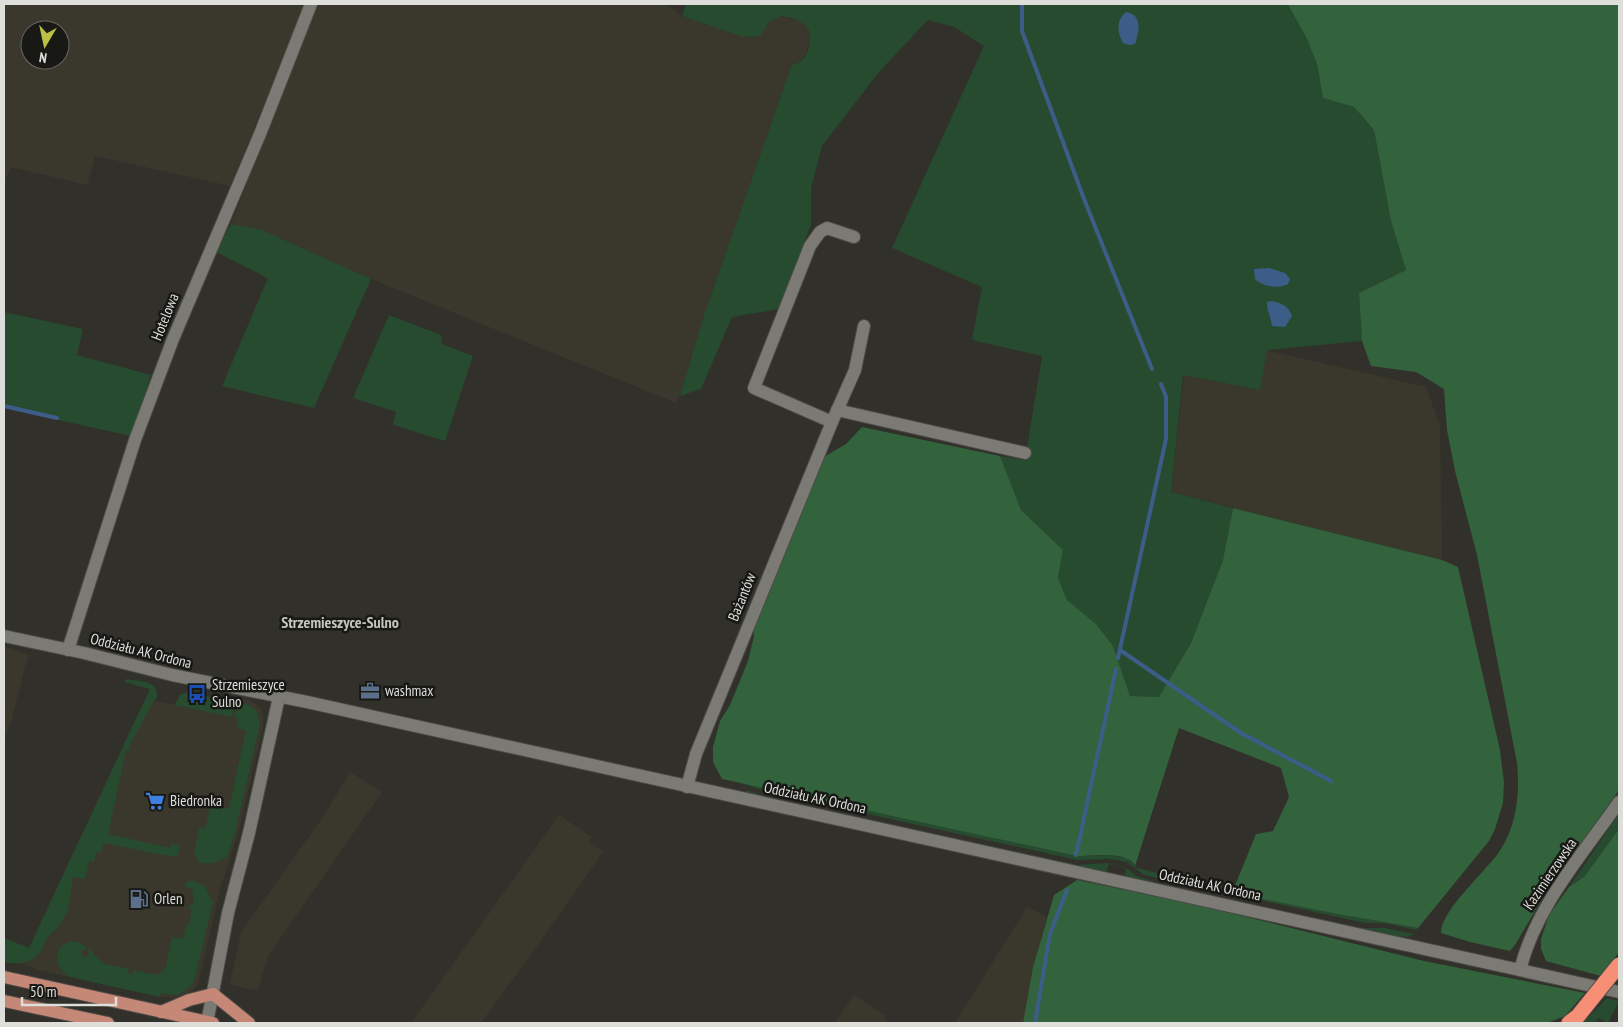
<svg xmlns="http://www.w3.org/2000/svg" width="1623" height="1027" viewBox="0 0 1623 1027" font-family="'PT Sans Narrow',sans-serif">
<rect width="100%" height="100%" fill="#31302a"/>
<g fill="#3a382c" fill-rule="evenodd">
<path d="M4 4H306L230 186 95 156 87 185 11 167 4 183ZM30 30H60V60H30Z"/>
<polygon points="317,4 666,4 682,16 743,37 759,36 769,22 782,16 801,22 808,29 811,39 805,56 799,63 792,64 703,318 680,396 676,403 371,279 262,230 231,224"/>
<polygon points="1266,350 1426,387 1440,426 1442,560 1171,492 1184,375 1259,390"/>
<polygon points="4,646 28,655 11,722 4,741"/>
<polygon points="187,692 227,700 228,696 248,700 256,704 261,710 263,718 263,726 239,831 220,889 199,980 197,986 184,997 168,998 37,970 20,962 29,948 145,699 175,705 180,695"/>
<polygon points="350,772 382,792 268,956 258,991 230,984 241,932 325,814"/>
<polygon points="559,815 592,837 589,841 603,852 538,945 481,1023 411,1023"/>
<polygon points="1027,907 1047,917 1033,967 1023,1023 955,1023"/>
<polygon points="854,995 884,1015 887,1023 835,1023"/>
</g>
<g fill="#274b2f">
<path d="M686 4H1287L1306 37 1317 64 1323 98 1354 107 1374 130 1391 221 1406 270 1359 293 1362 341 1267 350 1260 390 1183 375 1171 492 1233 508 1223 560 1191 643 1159 697 1130 696 1113 646 1096 624 1067 600 1058 578 1063 550 1021 510 1000 456 1025 460 1042 356 972 340 982 287 892 248 984 46 954 27 928 20 879 72 822 146 811 188V225L779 309 732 317 701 389 680 396 703 318 792 64C794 64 798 63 800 62 809 56 813 37 808 29 802 20 791 18 782 16L769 22 760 36 743 37 682 16Z"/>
<polygon points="231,224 262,230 371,279 314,408 222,386 268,278 216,252"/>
<polygon points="4,312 83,329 77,355 151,375 131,436 4,408"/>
<polygon points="389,315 441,335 442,344 473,356 445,441 393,425 396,412 353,398"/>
<path d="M126 679C141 682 162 680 156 700H154L130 745 129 751 126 750 108 834 170 848 171 844 180 845 178 855 173 857 104 843 101 853 96 852 94 862 89 861 85 879 73 877C70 891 70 910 62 922 58 928 53 931 49 936 45 940 44 946 42 950 33 964 18 965 4 962V938L29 948 150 689 125 682Z"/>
<polygon points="187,692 235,702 232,717 175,705 180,695"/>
<path d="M239 703 249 705 256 710 260 724 235 833 227 857C217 863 209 865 197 862L199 859 194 854 199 827 206 828 210 805 229 809 246 730 237 728 239 719 235 718Z"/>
<polygon points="738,782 1077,856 1110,855 1127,858 1137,868 1162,874 1161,879 1144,875 1127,862 1110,859 1077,860 767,792"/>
<polygon points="747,790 767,797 1078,865 1107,863 1125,867 1136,876 1159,883 1125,876 1126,868 1109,864 1106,872 746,793"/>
<polygon points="1619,814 1619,829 1584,877 1569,887"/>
<path d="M192 880 204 885 213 902 194 982 190 987 180 994 173 995 161 993 160 997 74 978 73 976 70 977C45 963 60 930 86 946L85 950H82L81 956 88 957 89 951H87L88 947 97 958 105 964 129 969 128 973 133 974 134 970 155 975 162 972 166 967 172 937 183 939 186 925H189L192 909H189L190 905H193L194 896 192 895 193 889 185 887 186 882Z"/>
<polygon points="1219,880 1235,885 1232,893 1337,914 1418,928 1416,930 1384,923 1365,923 1218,891"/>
<polygon points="1218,896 1363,928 1385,928 1414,934 1408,937 1397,936"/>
<polygon points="1607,998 1619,1001 1608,1023 1599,1018 1594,1023 1583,1023"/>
</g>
<g fill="#32633d">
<path d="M1282 4H1619V790L1548 889 1515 945 1510 951 1470 942 1441 933C1441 909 1488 870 1501 849 1517 823 1520 793 1517 763L1477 555 1455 471 1447 430 1444 389 1416 372 1371 366 1362 341 1359 293 1406 270 1391 221 1374 130 1354 107 1323 98 1317 64 1306 37 1288 5Z"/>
<path d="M862 427 1000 456 1021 510 1063 550 1058 578 1067 600 1096 624 1113 646 1130 696 1159 697 1191 643 1223 560 1233 508 1442 560 1458 567 1500 750 1504 783 1503 803 1495 829 1489 841 1418 928 1337 914 1232 893 1256 834 1273 831 1289 797 1281 768 1179 728 1135 866C1128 850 1091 856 1077 856L722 779 713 762V747L720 721 730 705 748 661 754 636 753 624 822 458 846 444Z"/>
<polygon points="1619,829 1619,952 1601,976 1546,961 1541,949 1541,939 1549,915 1569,887 1584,877"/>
<polygon points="1077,880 1198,905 1424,961 1585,993 1565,1016 1547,1023 1023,1023 1033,967 1054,895"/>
</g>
<g fill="#3d5d89">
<path d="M1126 12C1143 15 1139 32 1135 44L1130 45 1123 43C1117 32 1116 20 1126 12Z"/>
<path d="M1269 268 1285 273 1290 279 1288 284C1279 289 1263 287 1255 279L1254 269Z"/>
<path d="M1272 301C1282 304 1288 305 1292 316L1285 327 1272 326C1271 318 1267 311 1267 302Z"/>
</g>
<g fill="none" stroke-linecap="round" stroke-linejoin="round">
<g stroke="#3d5d89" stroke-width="4">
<polyline points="1022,4 1022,31 1084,199 1152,369"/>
<polyline points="4,406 57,418"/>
<polyline points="1120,650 1241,733 1331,781"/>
<polyline points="1118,658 1166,439 1166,397 1161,384"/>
<polyline points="1076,855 1116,669"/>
<polyline points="1035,1023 1050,934 1067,890"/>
</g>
<g stroke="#4c4b47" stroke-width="14">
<g id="minor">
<polyline points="837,410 1025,453"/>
<polyline points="832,422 754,388 810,246 820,232 827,228 854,237"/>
<polyline points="4,636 84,653 172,675 307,702 1619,992"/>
<polyline points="68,650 135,440 173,339 260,134 311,4"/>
<polyline points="687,787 696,754 832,422 855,370 864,326"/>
<path d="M1520 970C1536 906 1582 855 1619 802"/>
<polyline points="207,1023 228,913 249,833 279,697"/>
</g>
</g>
<g stroke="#4c4b47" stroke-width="14">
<g id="major">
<polyline points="4,977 213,1023"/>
<polyline points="4,1001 108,1023"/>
<polyline points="161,1012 189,1000 213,994 249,1023"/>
</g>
</g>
<g stroke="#4c4b47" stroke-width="17">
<polyline id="highway" points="1569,1023 1578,1016"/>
</g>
<use href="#minor" stroke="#7b7a74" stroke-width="12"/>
<use href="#major" stroke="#c58776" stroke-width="12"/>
<use href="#highway" stroke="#f78f77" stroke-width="15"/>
<g stroke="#4c4b47" stroke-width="17" stroke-linecap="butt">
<polyline id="highway-bridge" points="1578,1016 1619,965"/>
</g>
<use href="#highway-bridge" stroke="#f78f77" stroke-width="15"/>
</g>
<defs>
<g id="office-bare" transform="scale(1.5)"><path d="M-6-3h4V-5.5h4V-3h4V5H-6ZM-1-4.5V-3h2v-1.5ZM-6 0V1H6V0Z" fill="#5c6f8a" stroke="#181815" stroke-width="2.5" paint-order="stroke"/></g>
<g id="bus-bare" transform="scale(1.5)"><path d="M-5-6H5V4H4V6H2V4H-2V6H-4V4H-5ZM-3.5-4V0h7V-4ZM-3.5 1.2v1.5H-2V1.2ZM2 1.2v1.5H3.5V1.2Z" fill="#1a4fb4" stroke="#181815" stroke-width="2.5" paint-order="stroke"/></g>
<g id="supermarket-bare" transform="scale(1.5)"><path d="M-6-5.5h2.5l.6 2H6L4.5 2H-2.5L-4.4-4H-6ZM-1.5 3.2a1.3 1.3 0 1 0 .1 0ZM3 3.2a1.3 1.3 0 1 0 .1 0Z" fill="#3f7fe0" stroke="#181815" stroke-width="2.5" paint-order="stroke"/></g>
<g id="fuel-bare" transform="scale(1.5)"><path d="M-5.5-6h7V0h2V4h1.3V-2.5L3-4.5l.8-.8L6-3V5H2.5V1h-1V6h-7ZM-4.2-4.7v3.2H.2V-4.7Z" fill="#5c6f8a" stroke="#181815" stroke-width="2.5" paint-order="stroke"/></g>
</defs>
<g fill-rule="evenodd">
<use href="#office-bare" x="370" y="691"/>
<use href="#bus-bare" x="197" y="694"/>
<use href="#supermarket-bare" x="155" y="801"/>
<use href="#fuel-bare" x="139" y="899"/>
</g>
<g text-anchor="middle" stroke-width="5" stroke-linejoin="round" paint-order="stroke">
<g font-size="15" fill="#dededa" stroke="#181815">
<text transform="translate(165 317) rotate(-68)" y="5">Hotelowa</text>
<text transform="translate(742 597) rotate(-68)" y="5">Bażantów</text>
<text transform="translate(141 651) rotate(14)" y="5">Oddziału AK Ordona</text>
<text transform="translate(815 798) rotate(12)" y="5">Oddziału AK Ordona</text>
<text transform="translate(1550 874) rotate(-56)" y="5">Kazimierzowska</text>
<text transform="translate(1210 885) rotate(12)" y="5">Oddziału AK Ordona</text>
</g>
<g font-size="15" fill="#dededa" stroke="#181815" text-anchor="start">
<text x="212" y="690">Strzemieszyce<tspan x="212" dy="17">Sulno</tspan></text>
<text x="385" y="696">washmax</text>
<text x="170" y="806">Biedronka</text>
<text x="154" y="904">Orlen</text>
</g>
<g font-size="16" font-weight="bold" fill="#c5c4bd" stroke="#181815">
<text x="340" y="628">Strzemieszyce-Sulno</text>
</g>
</g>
<rect width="1623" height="1027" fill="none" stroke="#dededa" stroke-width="10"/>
<g transform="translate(45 45) rotate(189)"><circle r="24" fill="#181815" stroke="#676764"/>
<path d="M0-4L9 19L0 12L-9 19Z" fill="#bbc044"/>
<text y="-8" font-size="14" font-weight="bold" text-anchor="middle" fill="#dededa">N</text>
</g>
<path d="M22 997v8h94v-8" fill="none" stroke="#dededa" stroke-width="2.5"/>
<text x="30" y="997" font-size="15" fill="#dededa" stroke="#181815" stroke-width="4" paint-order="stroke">50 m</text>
</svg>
